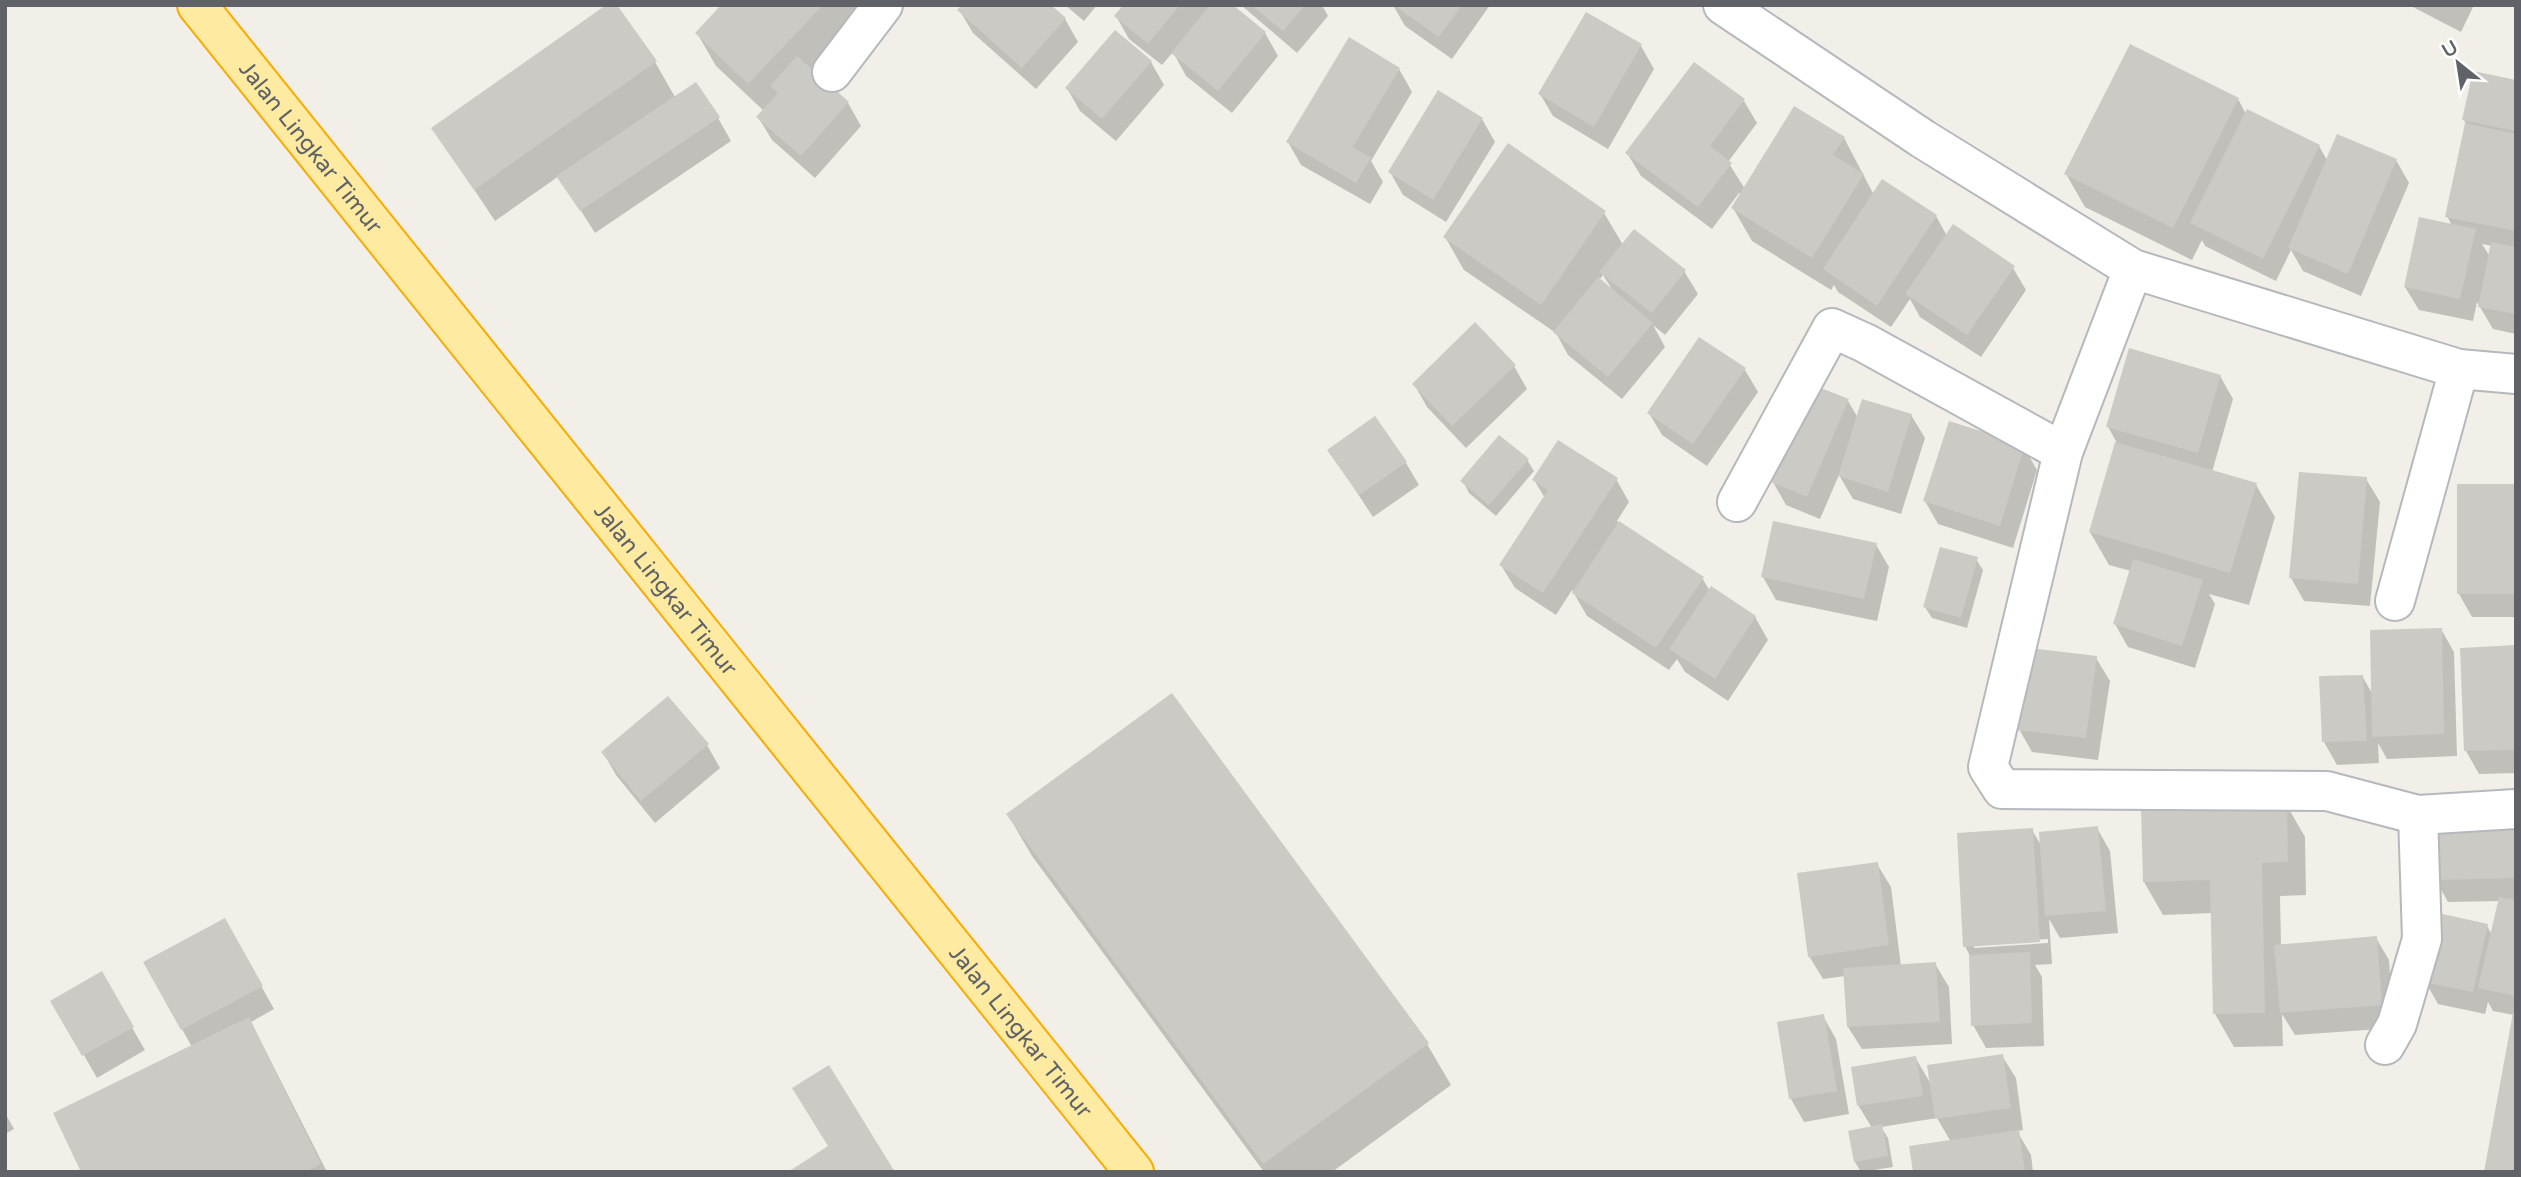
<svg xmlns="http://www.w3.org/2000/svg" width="2521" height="1177" viewBox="0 0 2521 1177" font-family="'Varela Round',sans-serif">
<rect width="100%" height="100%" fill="#f1efe8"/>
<g fill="#0003" fill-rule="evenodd">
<polygon points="724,5 873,5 811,71 848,103 861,126 815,178 772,140 758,117 764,111 716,66 697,33"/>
<polygon points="1065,5 1097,5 1084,21"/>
<polygon points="1125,5 1231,5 1265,33 1278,56 1232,113 1186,76 1173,52 1162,65 1129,39 1116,16"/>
<polygon points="1241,5 1322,5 1328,16 1297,53"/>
<polygon points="1393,5 1490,5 1452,59 1405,26"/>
<polygon points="2409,5 2474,5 2461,32"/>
<polygon points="960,11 1065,19 1078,42 1036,89 973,33"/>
<polygon points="1116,32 1151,62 1164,85 1116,141 1080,111 1067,88"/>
<polygon points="1641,46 1654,69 1608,149 1553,116 1540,94"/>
<polygon points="655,62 675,97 718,118 731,141 595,233 559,176 495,221 434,129"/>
<polygon points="1399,69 1412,92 1371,161 1383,182 1370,204 1301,165 1288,142"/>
<path d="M2516 82V334L2493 329 2477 302 2473 321 2419 310 2405 287 2452 226 2447 216 2467 125 2464 120ZM2482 244 2492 246 2490 257Z"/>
<polygon points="2238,99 2246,114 2319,146 2327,160 2396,160 2409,183 2361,296 2303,271 2291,250 2276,281 2205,246 2202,240 2192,260 2085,207 2066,174"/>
<polygon points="1744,101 1757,123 1728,162 1745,189 1794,108 1844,138 1874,195 1936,216 1947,236 2013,268 2026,290 1981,357 1920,317 1910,299 1891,327 1838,292 1834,285 1831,290 1752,241 1733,208 1741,194 1739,193 1712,229 1641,176 1627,153"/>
<polygon points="1482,119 1495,142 1446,222 1403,195 1390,172"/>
<path d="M1604 213 1623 245 1684 271 1698 294 1665 335 1653 325 1665 347 1622 399 1568 355 1556 333 1464 270 1445 237ZM1603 275 1613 291 1599 280Z"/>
<polygon points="1514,366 1527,389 1466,448 1427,407 1414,384"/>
<polygon points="1745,370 1758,392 1707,466 1662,435 1649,413"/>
<polygon points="2220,376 2233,399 2212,472 2256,485 2275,517 2249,605 2209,594 2215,604 2195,668 2128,647 2115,624 2131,571 2109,565 2090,532 2117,443 2108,427"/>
<polygon points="1848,401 1858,418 1911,415 1925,438 1901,514 1853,499 1839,475 1820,519 1786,505 1773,482"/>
<polygon points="2024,447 2037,470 2013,548 1938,524 1925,501"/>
<polygon points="1329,450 1406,463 1419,485 1373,517"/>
<polygon points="1527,460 1534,471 1496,516 1469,493 1463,481"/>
<polygon points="1616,479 1629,502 1617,521 1702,578 1710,591 1755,617 1768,640 1728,701 1685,672 1677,659 1669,670 1587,616 1572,590 1556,615 1515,588 1501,565 1545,498 1534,480"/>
<polygon points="2366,479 2380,502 2370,606 2304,601 2291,578"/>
<polygon points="2516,485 2516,617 2472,617 2459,594"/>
<polygon points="1876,545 1889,567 1877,621 1776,600 1763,577"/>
<polygon points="1976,559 1983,570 1967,628 1932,618 1925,607"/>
<polygon points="2441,629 2454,652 2457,756 2387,759 2378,743 2379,763 2337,765 2324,742 2362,676 2373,695"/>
<polygon points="2516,647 2516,773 2479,774 2466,751 2462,649"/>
<polygon points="2096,658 2110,681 2098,760 2032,752 2019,729"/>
<polygon points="1172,696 1427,1044 1451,1085 1332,1172 1264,1172 1032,856 1008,815"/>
<polygon points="707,745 720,768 655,823 616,775 603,752"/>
<polygon points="2286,804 2305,837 2306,895 2280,896 2281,946 2376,938 2389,960 2394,1028 2295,1035 2282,1014 2283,1046 2234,1047 2215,1014 2213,913 2163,915 2144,882"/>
<polygon points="2516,819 2516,1172 2514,1015 2493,1011 2488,1002 2485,1014 2438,1004 2425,981 2487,926 2492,935 2500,901 2448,902 2435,879"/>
<path d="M2097 828 2110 851 2118 933 2060 938 2049 919 2052 964 2035 965 2042 977 2044 1046 1986 1048 1973 1025 1970 956 1965 946 2032 830 2042 847ZM2048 939V943L1974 948V944Z"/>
<polygon points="1877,864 1891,887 1901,966 1935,964 1949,987 1952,1044 1862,1049 1848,1027 1845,976 1823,979 1809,956"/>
<polygon points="237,943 274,1009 251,1022 327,1172 83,1172 192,1047 145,963"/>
<polygon points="101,974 145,1050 97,1078 53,1001"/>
<polygon points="1823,1016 1836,1039 1849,1114 1804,1122 1791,1099"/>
<polygon points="2002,1056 2016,1078 2023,1130 2017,1131 2031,1155 2033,1172 1914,1172 1951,1142 1937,1118 1881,1127 1888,1138 1893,1167 1861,1172 1855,1162 1850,1133 1872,1128 1858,1105 1915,1057 1932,1086"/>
<polygon points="5,1113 14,1129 5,1134"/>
</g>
<g fill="#cccac5">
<polygon points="606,5 617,5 657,61 474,190 431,128"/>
<polygon points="721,5 823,5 748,84 695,33"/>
<polygon points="962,5 1051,5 1066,18 1022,68 957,10"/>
<polygon points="1123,5 1180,5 1148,44 1114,16"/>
<polygon points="1210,5 1233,5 1266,32 1218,91 1171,53"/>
<polygon points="1251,5 1305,5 1283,31"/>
<polygon points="1393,5 1462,5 1439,37"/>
<polygon points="1586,12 1642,44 1594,127 1538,94"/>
<polygon points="1115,30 1152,61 1102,119 1065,88"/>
<polygon points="1349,37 1400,68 1353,147 1371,158 1356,183 1286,142"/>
<polygon points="2130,44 2239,98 2173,228 2064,174"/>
<polygon points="797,56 849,102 801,156 756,117 778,93 770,86"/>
<polygon points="1694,62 1745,99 1710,146 1732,163 1698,207 1625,153"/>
<polygon points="2473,71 2516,80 2516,131 2462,120"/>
<polygon points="696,82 720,117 580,211 556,176"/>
<polygon points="1438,90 1483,118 1433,200 1388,172"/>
<polygon points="1794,106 1845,137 1833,155 1864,174 1812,258 1731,208"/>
<polygon points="2247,109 2320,145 2263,259 2190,223"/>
<polygon points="2465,123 2516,134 2516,231 2445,217"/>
<polygon points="2337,134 2397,159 2348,274 2288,248"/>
<polygon points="1508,143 1606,211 1541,305 1443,237"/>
<polygon points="1882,179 1937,215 1877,306 1823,269"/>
<polygon points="2419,217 2476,229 2460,299 2404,287"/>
<polygon points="1953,224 2015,266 1967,335 1905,294"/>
<polygon points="1634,229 1686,270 1652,313 1599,272"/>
<polygon points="2491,242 2516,247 2516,314 2478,307"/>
<polygon points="1598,277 1653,323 1608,377 1553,332"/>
<polygon points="1475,322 1516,365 1452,426 1412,384"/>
<polygon points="1699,337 1746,368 1693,444 1647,413"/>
<polygon points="2129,348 2221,375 2198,453 2106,427"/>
<polygon points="1813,385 1849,399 1807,497 1771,482"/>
<polygon points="1862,399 1912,414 1888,492 1838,476"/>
<polygon points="1375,416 1407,462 1359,495 1327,450"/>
<polygon points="1949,421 2025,445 2000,526 1923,501"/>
<polygon points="1499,435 1529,459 1489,505 1460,481"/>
<polygon points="1558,440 1618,478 1543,593 1499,565 1548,490 1532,480"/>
<polygon points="2115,442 2257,483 2230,573 2089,532"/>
<polygon points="2299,472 2367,477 2358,584 2289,578"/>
<rect x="2457" y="484" width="59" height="110"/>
<polygon points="1619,521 1704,577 1656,648 1572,593"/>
<polygon points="1773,521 1877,543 1864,599 1761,577"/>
<polygon points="1940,547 1978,557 1961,618 1923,607"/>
<polygon points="2133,559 2203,580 2182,646 2113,624"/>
<polygon points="1711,586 1756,616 1715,679 1669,649"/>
<polygon points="2442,628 2444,734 2372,737 2370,630"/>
<polygon points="2516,645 2516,750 2464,751 2460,648"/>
<polygon points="2029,648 2097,656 2086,738 2017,730"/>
<polygon points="2363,675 2367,741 2322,742 2319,676"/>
<polygon points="1172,693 1429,1043 1263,1164 1006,814"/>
<polygon points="668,696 709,744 641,801 601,752"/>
<polygon points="2287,803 2288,862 2262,863 2265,1013 2213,1014 2210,880 2143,882 2141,807"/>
<polygon points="2516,817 2516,878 2433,880 2431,820"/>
<polygon points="2098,826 2106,911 2045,916 2039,832"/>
<polygon points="2033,828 2040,942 1963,947 1957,833"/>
<polygon points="1878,862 1889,945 1808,957 1797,873"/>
<polygon points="2499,897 2516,900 2516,996 2478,988"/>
<polygon points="2438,913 2488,924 2473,992 2423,982"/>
<polygon points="225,918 263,986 181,1030 143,962"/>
<polygon points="2377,936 2382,1005 2280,1013 2274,945"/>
<polygon points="2030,952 2032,1023 1971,1026 1969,955"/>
<polygon points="1936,962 1940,1022 1847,1027 1843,968"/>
<polygon points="102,971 134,1027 82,1056 50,1001"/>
<polygon points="2513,1013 2516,1014 2516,1172 2484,1172"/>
<polygon points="1824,1014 1837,1091 1789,1099 1777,1022"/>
<polygon points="249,1017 321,1164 305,1172 81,1172 53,1113"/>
<polygon points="2003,1054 2011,1108 1935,1119 1927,1065"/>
<polygon points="1916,1056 1923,1096 1857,1106 1851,1067"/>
<polygon points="829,1065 895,1172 788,1172 828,1146 792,1088"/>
<polygon points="1882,1124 1888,1156 1854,1162 1848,1131"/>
<polygon points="2019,1130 2025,1172 1913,1172 1909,1146"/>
</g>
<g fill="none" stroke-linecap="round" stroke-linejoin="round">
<g stroke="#b5b8bc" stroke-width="42">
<g id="minor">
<polyline points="1723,5 1923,139 2133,269 2459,369 2516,374"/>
<polyline points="832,72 883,5"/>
<polyline points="2133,269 2063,452 1988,767 2002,789 2327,791 2418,815 2516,809"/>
<polyline points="1737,502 1832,328 1865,343 2063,452"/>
<polyline points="2395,601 2459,369"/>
<polyline points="2385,1045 2397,1024 2422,939 2418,815"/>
</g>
</g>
<g stroke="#f9ab00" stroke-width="42">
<g id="trunk">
<path id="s1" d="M197 5 1134 1172"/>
</g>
</g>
<use href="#minor" stroke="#fff" stroke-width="38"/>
<use href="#trunk" stroke="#feeaa1" stroke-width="38"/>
</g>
<g text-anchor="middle" stroke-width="5" stroke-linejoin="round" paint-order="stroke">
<g font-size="23" fill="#5f6368" stroke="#fff">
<text dy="8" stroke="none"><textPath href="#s1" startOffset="182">Jalan Lingkar Timur</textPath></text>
<text dy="8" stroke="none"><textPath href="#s1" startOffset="749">Jalan Lingkar Timur</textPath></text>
<text dy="8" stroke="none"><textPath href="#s1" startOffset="1316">Jalan Lingkar Timur</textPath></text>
</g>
</g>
<rect width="2521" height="1177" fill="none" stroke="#5f6368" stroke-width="14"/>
<g transform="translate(2458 63) rotate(330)" stroke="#ffffff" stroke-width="5" paint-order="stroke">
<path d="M0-5L12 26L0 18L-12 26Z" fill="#5f6368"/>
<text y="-10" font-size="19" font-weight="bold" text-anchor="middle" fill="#5f6368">U</text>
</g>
</svg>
